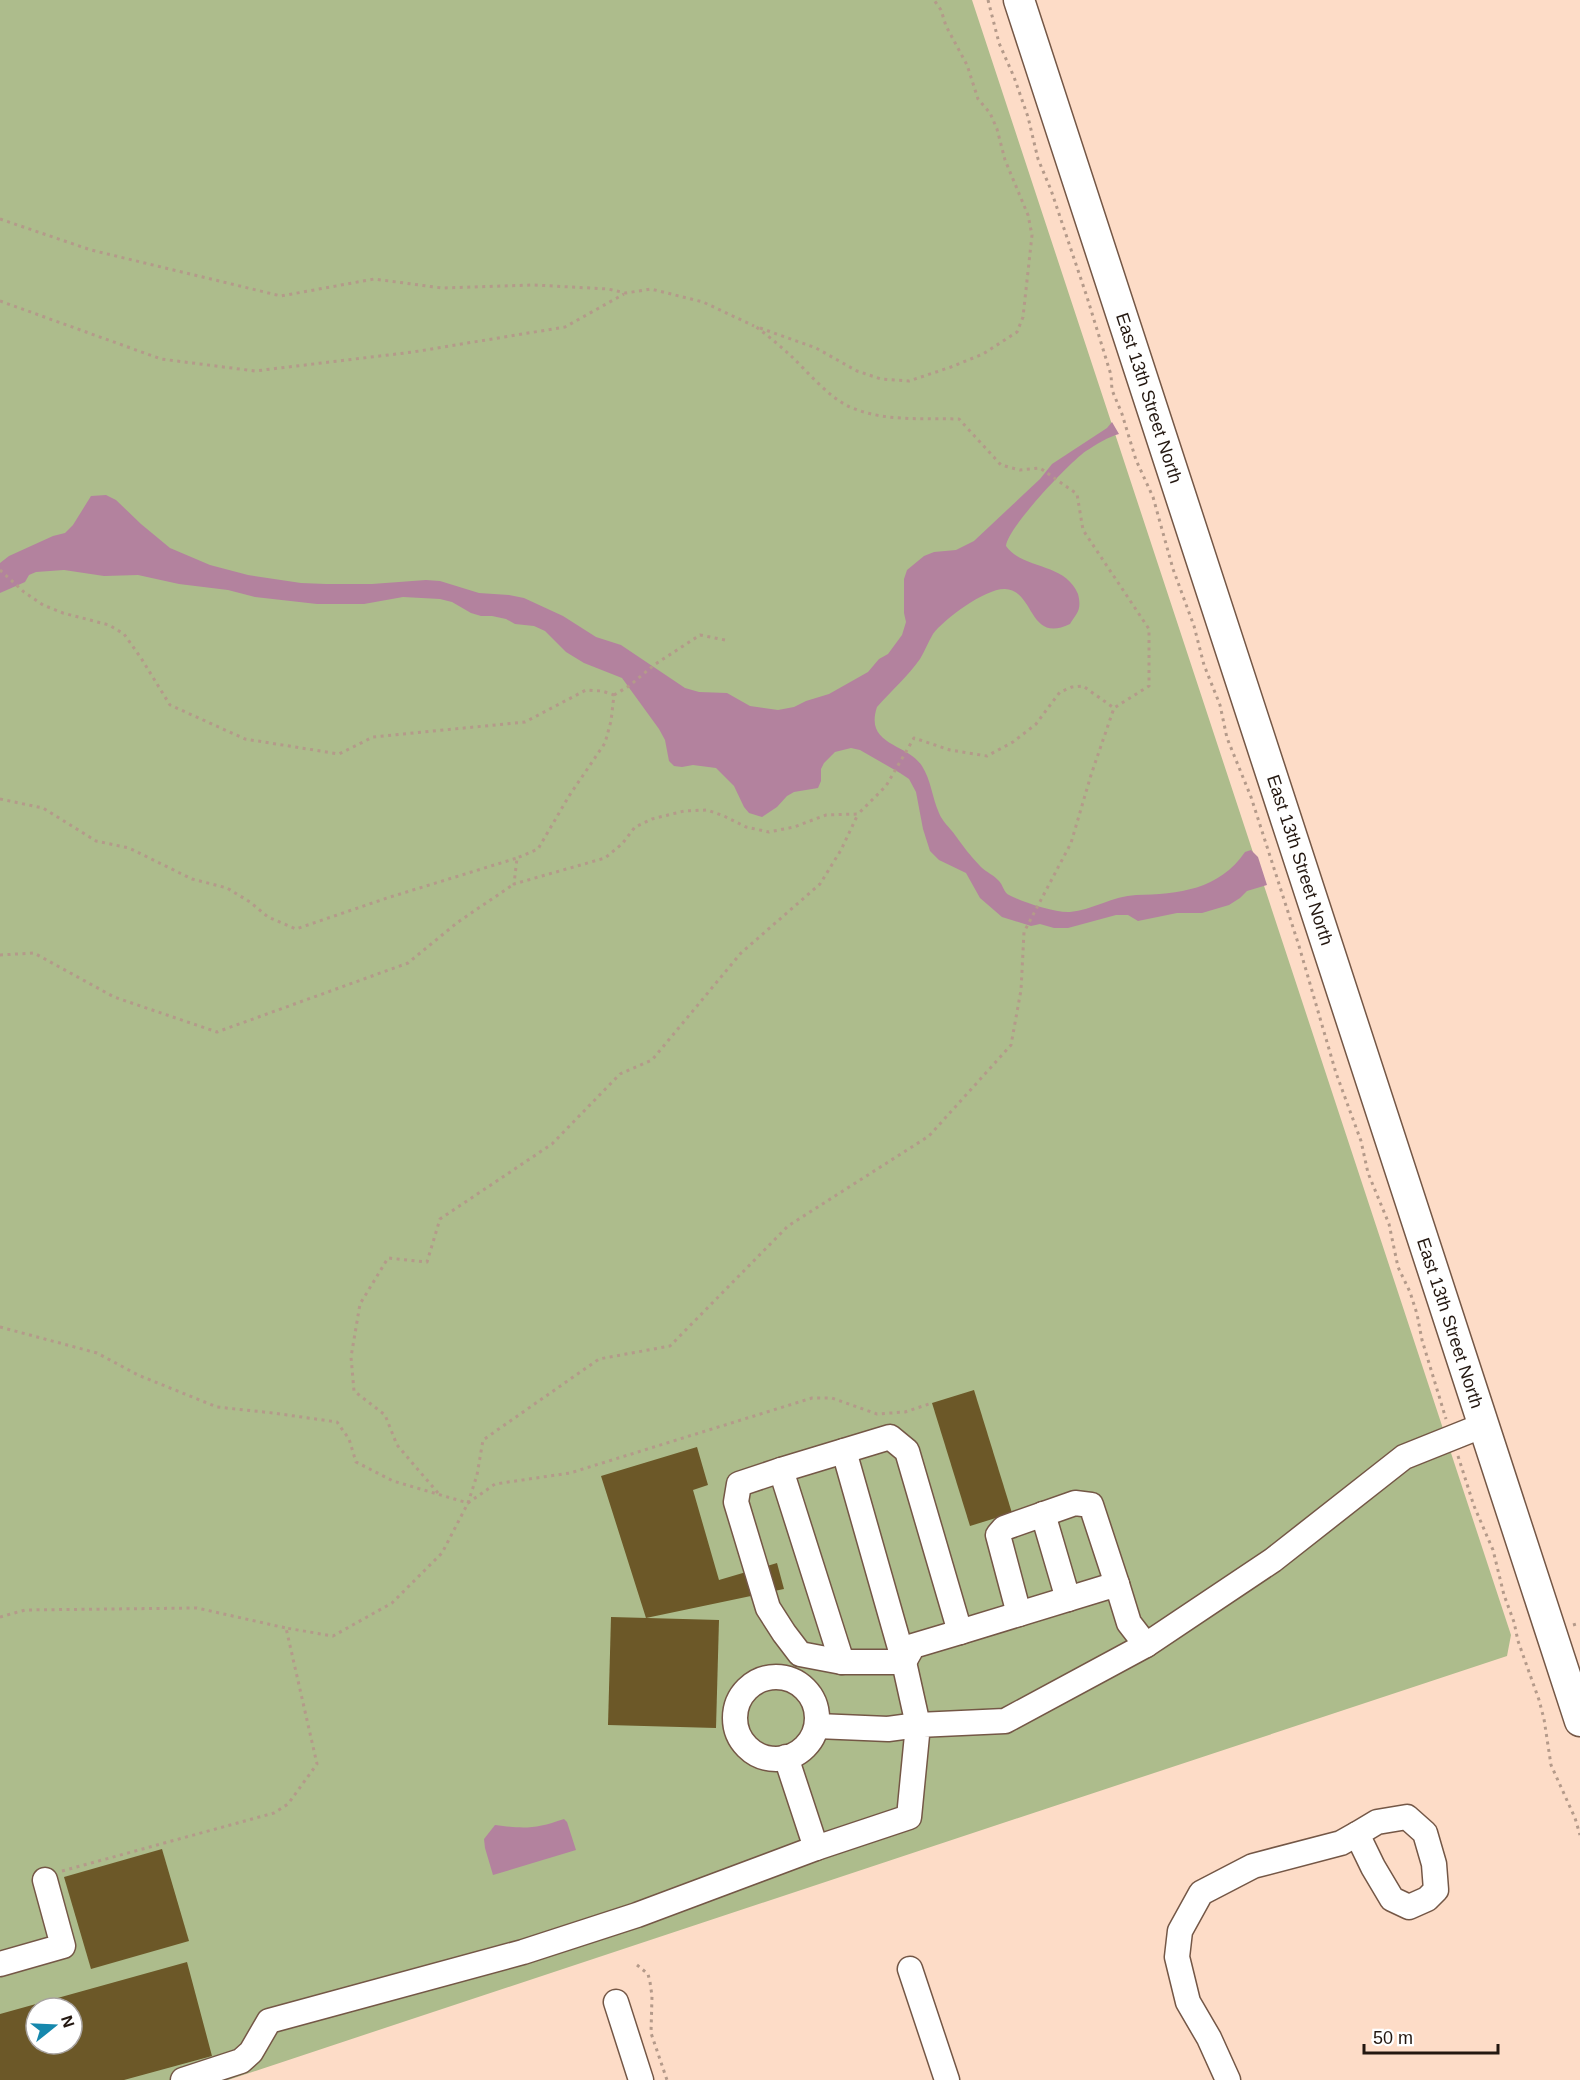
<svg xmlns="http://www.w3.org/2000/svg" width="1580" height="2080" viewBox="0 0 1580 2080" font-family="Helvetica,sans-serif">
<rect width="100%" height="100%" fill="#fddcc7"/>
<path fill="#adbc8c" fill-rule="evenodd" d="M0 0H972L1511 1635 1507 1656 228 2080H0ZM36 2008H72V2044H36Z"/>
<g fill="#b3829e">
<path d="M1112 422 1119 434C1108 437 1097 444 1086 451 1069 463 1008 527 1006 546 1023 570 1065 562 1078 594 1079 598 1080 603 1079 608 1078 613 1073 619 1070 624 1028 644 1035 590 1005 589 986 588 944 619 933 634 928 642 925 651 920 659 908 676 891 691 877 707 864 746 908 743 922 766 931 780 932 797 939 813 942 821 950 828 955 835 963 846 971 857 981 867 986 872 994 875 999 881 1003 885 1004 893 1009 895 1022 902 1055 913 1070 912 1092 910 1113 896 1136 895 1179 894 1219 890 1245 852L1251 850 1258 857 1267 885 1247 891 1240 898 1229 905 1202 913H1177L1138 921 1128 915H1116L1068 928H1054L1040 924 1031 926 1002 917 980 898 966 873 939 860 930 851 923 829 916 792 909 779 900 773 860 750 851 748 835 752 824 763 821 769V781L818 788 794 792 787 796 777 807 762 817 749 813 744 807 734 786 716 768 693 765 682 767 674 766 669 761 665 740 659 729 622 678 584 663 566 652 545 631 534 626 515 624 506 619 492 616H481L471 613 452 602 440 599 403 597 364 604H317L255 597 228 590 179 584 138 575 104 576 64 570 36 572 29 575 25 582 0 593V563L9 556 53 536 65 533 73 525 91 496 106 495 116 500 141 524 170 548 210 565 248 575 301 583 326 584H372L426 580 440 581 479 593 509 595 524 598 563 616 596 637 621 645 685 688 699 692 727 693 750 706 778 710 794 707 806 701 829 694 868 672 879 659 888 654 902 635 906 622 904 613V579L907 570 924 556 934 552 956 550 974 541 1040 479 1052 464 1107 428Z"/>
<path d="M564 1819 567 1822 576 1850 493 1875 485 1848 484 1839 495 1825C525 1829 535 1829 564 1819Z"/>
</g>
<g fill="#6c5828" fill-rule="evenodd">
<polygon points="974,1390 1012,1513 970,1526 932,1403"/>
<polygon points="697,1447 708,1485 693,1490 719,1580 777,1563 784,1589 646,1618 601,1476"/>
<polygon points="611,1617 719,1620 716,1728 608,1725"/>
<polygon points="162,1849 189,1941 91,1969 64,1877"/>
<path d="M187 1962 212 2056 124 2080H0V2014ZM36 2008H72V2044H36Z"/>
</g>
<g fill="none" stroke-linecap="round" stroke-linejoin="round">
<g stroke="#745746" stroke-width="27">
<g id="minor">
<polyline points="844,1451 904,1662"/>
<polyline points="781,1470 739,1484 736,1502 768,1608 784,1633 800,1654 842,1662 904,1662 918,1725 888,1729 817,1726"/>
<polyline points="1043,1514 1068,1599"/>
<polyline points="1019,1614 998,1535 1004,1528 1075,1503 1091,1505 1117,1584"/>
<polyline points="842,1662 781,1470 890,1437 907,1451 960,1632 1117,1584 1129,1623 1146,1645"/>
<polyline points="904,1662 913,1646 960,1632"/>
<circle cx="776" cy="1718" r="41"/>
<polyline points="786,1757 816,1848"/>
<polygon points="1407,1817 1425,1833 1434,1864 1436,1890 1427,1899 1409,1907 1392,1899 1373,1867 1357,1834 1377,1822"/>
<polyline points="0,1964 63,1946 45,1880"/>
<polyline points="910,1969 947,2080"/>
<polyline points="616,2002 641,2080"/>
<polyline points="183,2080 241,2061 251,2052 269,2021 523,1952 637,1915 816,1848 909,1817 918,1725 1005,1721 1146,1645 1273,1560 1404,1457 1484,1425"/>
<polyline points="1228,2080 1209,2038 1188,2002 1177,1957 1180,1931 1201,1893 1253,1866 1341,1843 1357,1834"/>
</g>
</g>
<g stroke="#745746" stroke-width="33">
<polyline id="major" points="1019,0 1580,1721"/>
</g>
<g stroke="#b49a8a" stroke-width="3" stroke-dasharray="3 4.5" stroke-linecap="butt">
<polyline points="988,0 999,43 1014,77 1028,117 1038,159 1051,190 1087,297 1111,375 1112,390 1122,414 1136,460 1153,497 1173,569 1194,626 1204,665 1220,705 1227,738 1251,797 1299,946 1336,1073 1361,1141 1368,1173 1389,1224 1398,1267 1410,1292 1417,1314 1422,1340 1446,1419"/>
<polyline points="0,219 91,250 281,296 374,279 442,288 534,285 608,289 626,293 651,289 703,302 754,326"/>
<polyline points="0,301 161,359 255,371 413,352 565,327 624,294"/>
<polyline points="760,328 816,348 857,371 881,379 909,381 951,367 983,354 1017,332 1023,317 1032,235 1028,215 1005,160 997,129 990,113 978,99 967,65 946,26 941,10 934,0"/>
<path d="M0 570 24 592 43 605 63 613 109 625 124 634 141 658 170 705 245 739 339 754 373 737 525 722 586 690 602 691 614 695 611 721 605 743 569 796 538 849 517 858 514 884 605 858 622 844 635 827 652 819 684 811 707 810 724 816 746 827 769 832 794 827 826 815 858 814 886 786 914 738 950 750 987 756 1013 742 1036 724 1060 692 1072 687 1083 686 1114 708 1149 686V629L1083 530 1077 494 1040 468 1020 470 1001 465 959 419C923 418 884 422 850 407 828 397 808 372 790 355 779 345 767 335 755 326"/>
<polyline points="614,695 629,686 654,665 700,635 725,640"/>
<polyline points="0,799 43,808 96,841 129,848 192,879 227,888 250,902 268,917 296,929 387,898 517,858"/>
<polyline points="0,955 34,953 114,997 217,1032 408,963 458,922 514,884"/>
<polyline points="0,1327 97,1353 138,1375 217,1407 273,1413 337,1422 349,1439 356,1462 393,1481 468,1503 477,1475 483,1440 599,1359 670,1346 788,1226 929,1136 1011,1045 1021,990 1024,932 1071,843 1091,775 1114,708"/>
<polyline points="1458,1456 1474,1506 1493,1550 1504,1595 1514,1622 1518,1641 1539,1700 1544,1719 1551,1765 1575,1818 1580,1835"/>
<polyline points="438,1493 397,1445 385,1415 354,1391 351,1357 360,1304 388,1258 427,1262 440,1219 552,1144 620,1074 652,1060 741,953 820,884 841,850 858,814"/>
<polyline points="0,1617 25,1610 197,1608 286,1628"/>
<polyline points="1573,1625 1580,1623"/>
<polyline points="62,1871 274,1813 288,1804 317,1764 286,1628 333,1636 392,1603 442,1553 468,1503 495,1484 570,1473 812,1398 832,1398 877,1414 905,1412 932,1403"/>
<polyline points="637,1965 648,1974 650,1982 652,1996 651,2033 667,2080"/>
</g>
<use href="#minor" stroke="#fff" stroke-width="24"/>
<use href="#major" stroke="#fff" stroke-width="30"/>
</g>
<g text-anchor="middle" stroke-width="6" stroke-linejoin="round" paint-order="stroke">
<g font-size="18" fill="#231710" stroke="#fff">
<text transform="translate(1149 398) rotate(72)" y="6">East 13th Street North</text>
<text transform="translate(1300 860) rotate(72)" y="6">East 13th Street North</text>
<text transform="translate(1450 1323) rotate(72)" y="6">East 13th Street North</text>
</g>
</g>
<g transform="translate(54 2026) rotate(72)"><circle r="28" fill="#ffffff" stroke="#a7a29f" stroke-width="1.5"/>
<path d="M0-4.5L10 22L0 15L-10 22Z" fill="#1688ad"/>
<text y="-9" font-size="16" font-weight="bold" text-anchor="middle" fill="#231710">N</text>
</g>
<path d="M1364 2044v9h134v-9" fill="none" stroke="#231710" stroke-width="3"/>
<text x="1373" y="2044" font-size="18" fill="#231710" stroke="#ffffff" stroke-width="4.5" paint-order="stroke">50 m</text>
</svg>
